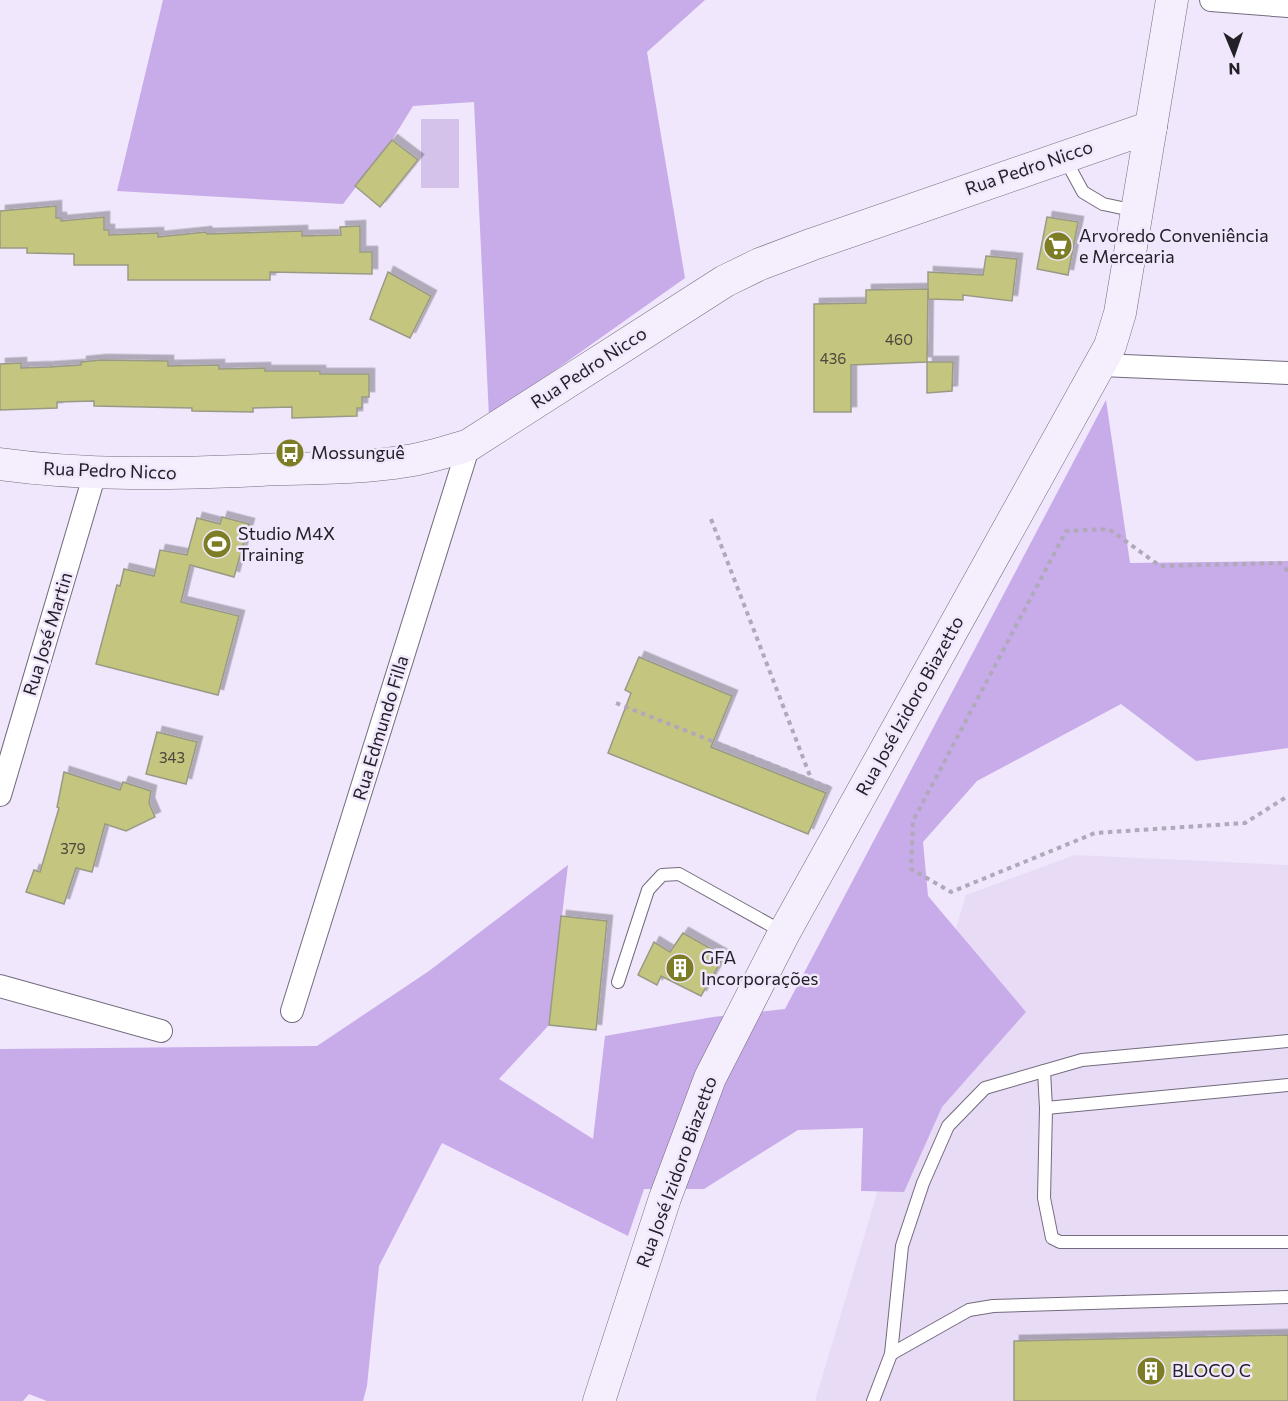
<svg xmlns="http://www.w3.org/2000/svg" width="1288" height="1401" viewBox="0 0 1288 1401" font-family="Commissioner,sans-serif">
<defs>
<filter id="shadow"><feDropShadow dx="5.5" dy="-5.5" stdDeviation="0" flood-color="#0004"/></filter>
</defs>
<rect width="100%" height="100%" fill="#f0e7fc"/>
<polygon fill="#e7dbf6" points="1075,855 1288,865 1288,1401 815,1401 966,895"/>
<rect fill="#d4c2ea" x="421" y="119" width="38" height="69"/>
<g fill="#c8abe9">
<polygon points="163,0 705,0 647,52 685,278 489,417 474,102 413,106 392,140 343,204 117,191"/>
<polygon points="1106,400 1130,563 1288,561 1288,748 1196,761 1121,704 977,781 923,842 928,896 1026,1012 942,1107 904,1192 861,1191 863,1128 798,1130 704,1189 644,1189 628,1236 442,1143 379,1266 367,1386 363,1401 47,1401 29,1394 23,1401 0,1401 0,1049 317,1046 429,971 568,865 549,1025 499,1079 593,1139 605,1036 713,1017 785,1009"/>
</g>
<g fill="#c4c57e" stroke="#999a86" stroke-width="1.5" filter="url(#shadow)">
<polygon points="392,140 418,160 380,207 355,186"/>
<polygon points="56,206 56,218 61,218 61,221 104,217 104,230 109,230 109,235 158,233 158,237 206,232 207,234 302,231 302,236 341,235 340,227 360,226 360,252 372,252 372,274 270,272 270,280 128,280 128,265 74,265 74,254 27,253 27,248 0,248 0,211"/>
<polygon points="1047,217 1078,222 1068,275 1037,269"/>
<polygon points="986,256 1017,259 1012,301 963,295 963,300 928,299 928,272 983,275"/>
<polygon points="388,272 431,296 410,338 370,319"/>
<polygon points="928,289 927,362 851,365 851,412 814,412 814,304 866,303 866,290"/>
<polygon points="101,360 168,361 168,366 219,365 219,369 265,368 265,371 320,371 320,374 369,374 369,397 362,397 362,408 357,408 357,416 292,418 292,407 253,408 253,412 192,411 192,408 94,406 94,401 57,402 57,408 0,410 0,364 21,363 21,368 49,367 81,365 81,362"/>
<polygon points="927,362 953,362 952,391 927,393"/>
<polygon points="222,517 249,524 234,577 190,565 181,602 239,616 218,695 96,664 117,585 120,586 124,569 154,576 160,550 187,555 197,518 220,524"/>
<polygon points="639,657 732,696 711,747 826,793 808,834 608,753 631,693 625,690"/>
<polygon points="157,732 197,742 186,784 146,774"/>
<polygon points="64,772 120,790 123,782 151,791 149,803 155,817 126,831 105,824 92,872 76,868 64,904 26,892 34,870 40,872 59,808 57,807"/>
<polygon points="561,916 607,921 596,1030 549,1025"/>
<polygon points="683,933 724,956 701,996 661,976 657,985 638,975 654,942 670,952"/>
<polygon points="1288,1335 1288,1401 1014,1401 1014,1341"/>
</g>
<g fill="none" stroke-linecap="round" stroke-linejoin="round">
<g stroke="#736b7d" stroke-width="14">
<g id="lane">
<polyline points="1064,157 1083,192 1103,204 1136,211"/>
<polyline points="618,982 648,890 662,875 679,874 783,932"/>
<polyline points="1044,1071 1046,1108 1044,1198 1052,1238 1060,1242 1288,1242"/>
<polyline points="1046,1108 1288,1085"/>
<polyline points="891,1354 969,1310 993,1306 1288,1297"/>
<polyline points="873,1401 891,1354 902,1246 923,1183 948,1126 985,1088 1082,1060 1288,1041"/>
</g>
</g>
<g stroke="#736b7d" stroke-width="24">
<g id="street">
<polyline points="1211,0 1288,6"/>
<polyline points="1101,365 1288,373"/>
<polyline points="0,795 95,473"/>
<polyline points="0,986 161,1031"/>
<polyline points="292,1011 469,445"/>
</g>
</g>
<g stroke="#736b7d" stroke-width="33">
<g id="secondary">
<path d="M0 464C87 476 173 474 261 470 309 468 359 469 407 461 428 458 449 451 469 445L725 281 760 264 813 244 1151 127"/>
<polyline points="599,1401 665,1198 710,1078 784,933 1110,346 1120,313 1172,0"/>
</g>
</g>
<g stroke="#b0a9b9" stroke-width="4" stroke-dasharray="4.5 4.5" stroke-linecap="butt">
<polyline points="711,519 812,781"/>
<polyline points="1288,571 1280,563 1160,566 1109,529 1066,531 913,821 911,869 951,892 1095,833 1245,823 1288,796"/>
<polyline points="616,703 833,789"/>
</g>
<use href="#lane" stroke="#fff" stroke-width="12"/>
<use href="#street" stroke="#fff" stroke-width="22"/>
<use href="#secondary" stroke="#f5effd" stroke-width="32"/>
</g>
<defs>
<g id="supermarket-disc" transform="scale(1.5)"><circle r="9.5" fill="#7d7d25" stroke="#f0e7fc"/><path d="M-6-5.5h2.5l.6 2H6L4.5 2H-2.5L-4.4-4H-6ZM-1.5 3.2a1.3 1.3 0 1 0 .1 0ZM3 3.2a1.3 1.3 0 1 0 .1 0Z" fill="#fff"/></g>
<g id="bus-disc" transform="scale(1.5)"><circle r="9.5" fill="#7d7d25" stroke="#f0e7fc"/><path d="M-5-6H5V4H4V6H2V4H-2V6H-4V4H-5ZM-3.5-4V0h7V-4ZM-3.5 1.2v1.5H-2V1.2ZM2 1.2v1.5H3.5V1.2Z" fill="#fff"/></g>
<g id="stadium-disc" transform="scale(1.5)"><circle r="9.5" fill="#7d7d25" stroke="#f0e7fc"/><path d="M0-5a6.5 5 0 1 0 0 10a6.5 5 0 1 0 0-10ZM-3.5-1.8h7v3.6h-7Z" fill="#fff"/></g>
<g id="building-disc" transform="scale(1.5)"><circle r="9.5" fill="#7d7d25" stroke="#f0e7fc"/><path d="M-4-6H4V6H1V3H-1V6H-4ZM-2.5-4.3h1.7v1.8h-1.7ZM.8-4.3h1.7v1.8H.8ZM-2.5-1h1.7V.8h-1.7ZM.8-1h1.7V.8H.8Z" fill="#fff"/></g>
</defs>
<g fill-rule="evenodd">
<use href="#supermarket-disc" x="1058" y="246"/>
<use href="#bus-disc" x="290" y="453"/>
<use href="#stadium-disc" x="217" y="544"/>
<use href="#building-disc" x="680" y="968"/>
<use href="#building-disc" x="1151" y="1371"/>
</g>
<g text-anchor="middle" stroke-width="5" stroke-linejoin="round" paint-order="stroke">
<g font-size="15" fill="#4b493d">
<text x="899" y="345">460</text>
<text x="833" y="364">436</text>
<text x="172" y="763">343</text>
<text x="73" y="854">379</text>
</g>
<g font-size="18" fill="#232027" stroke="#f0e7fc">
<text transform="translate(1029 168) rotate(-19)" y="6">Rua Pedro Nicco</text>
<text transform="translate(589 368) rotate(-33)" y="6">Rua Pedro Nicco</text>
<text transform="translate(110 471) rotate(2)" y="6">Rua Pedro Nicco</text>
<text transform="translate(48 634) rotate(-73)" y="6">Rua José Martin</text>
<text transform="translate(910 706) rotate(-61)" y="6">Rua José Izidoro Biazetto</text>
<text transform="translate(381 728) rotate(-73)" y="6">Rua Edmundo Filla</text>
<text transform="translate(677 1172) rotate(-70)" y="6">Rua José Izidoro Biazetto</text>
</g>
<g font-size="18" fill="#232027" stroke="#f0e7fc" text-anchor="start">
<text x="1079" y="242">Arvoredo Conveniência<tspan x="1079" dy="21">e Mercearia</tspan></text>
<text x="311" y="459">Mossunguê</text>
<text x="238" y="540">Studio M4X<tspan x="238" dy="21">Training</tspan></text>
<text x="701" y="964">GFA<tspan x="701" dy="21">Incorporações</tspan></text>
<text x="1172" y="1377">BLOCO C</text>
</g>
</g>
<g transform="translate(1234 54) rotate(178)" stroke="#f0e7fc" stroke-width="4.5" paint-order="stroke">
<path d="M0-4.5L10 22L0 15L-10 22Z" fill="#232027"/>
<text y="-9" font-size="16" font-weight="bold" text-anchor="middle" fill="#232027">N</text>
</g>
</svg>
